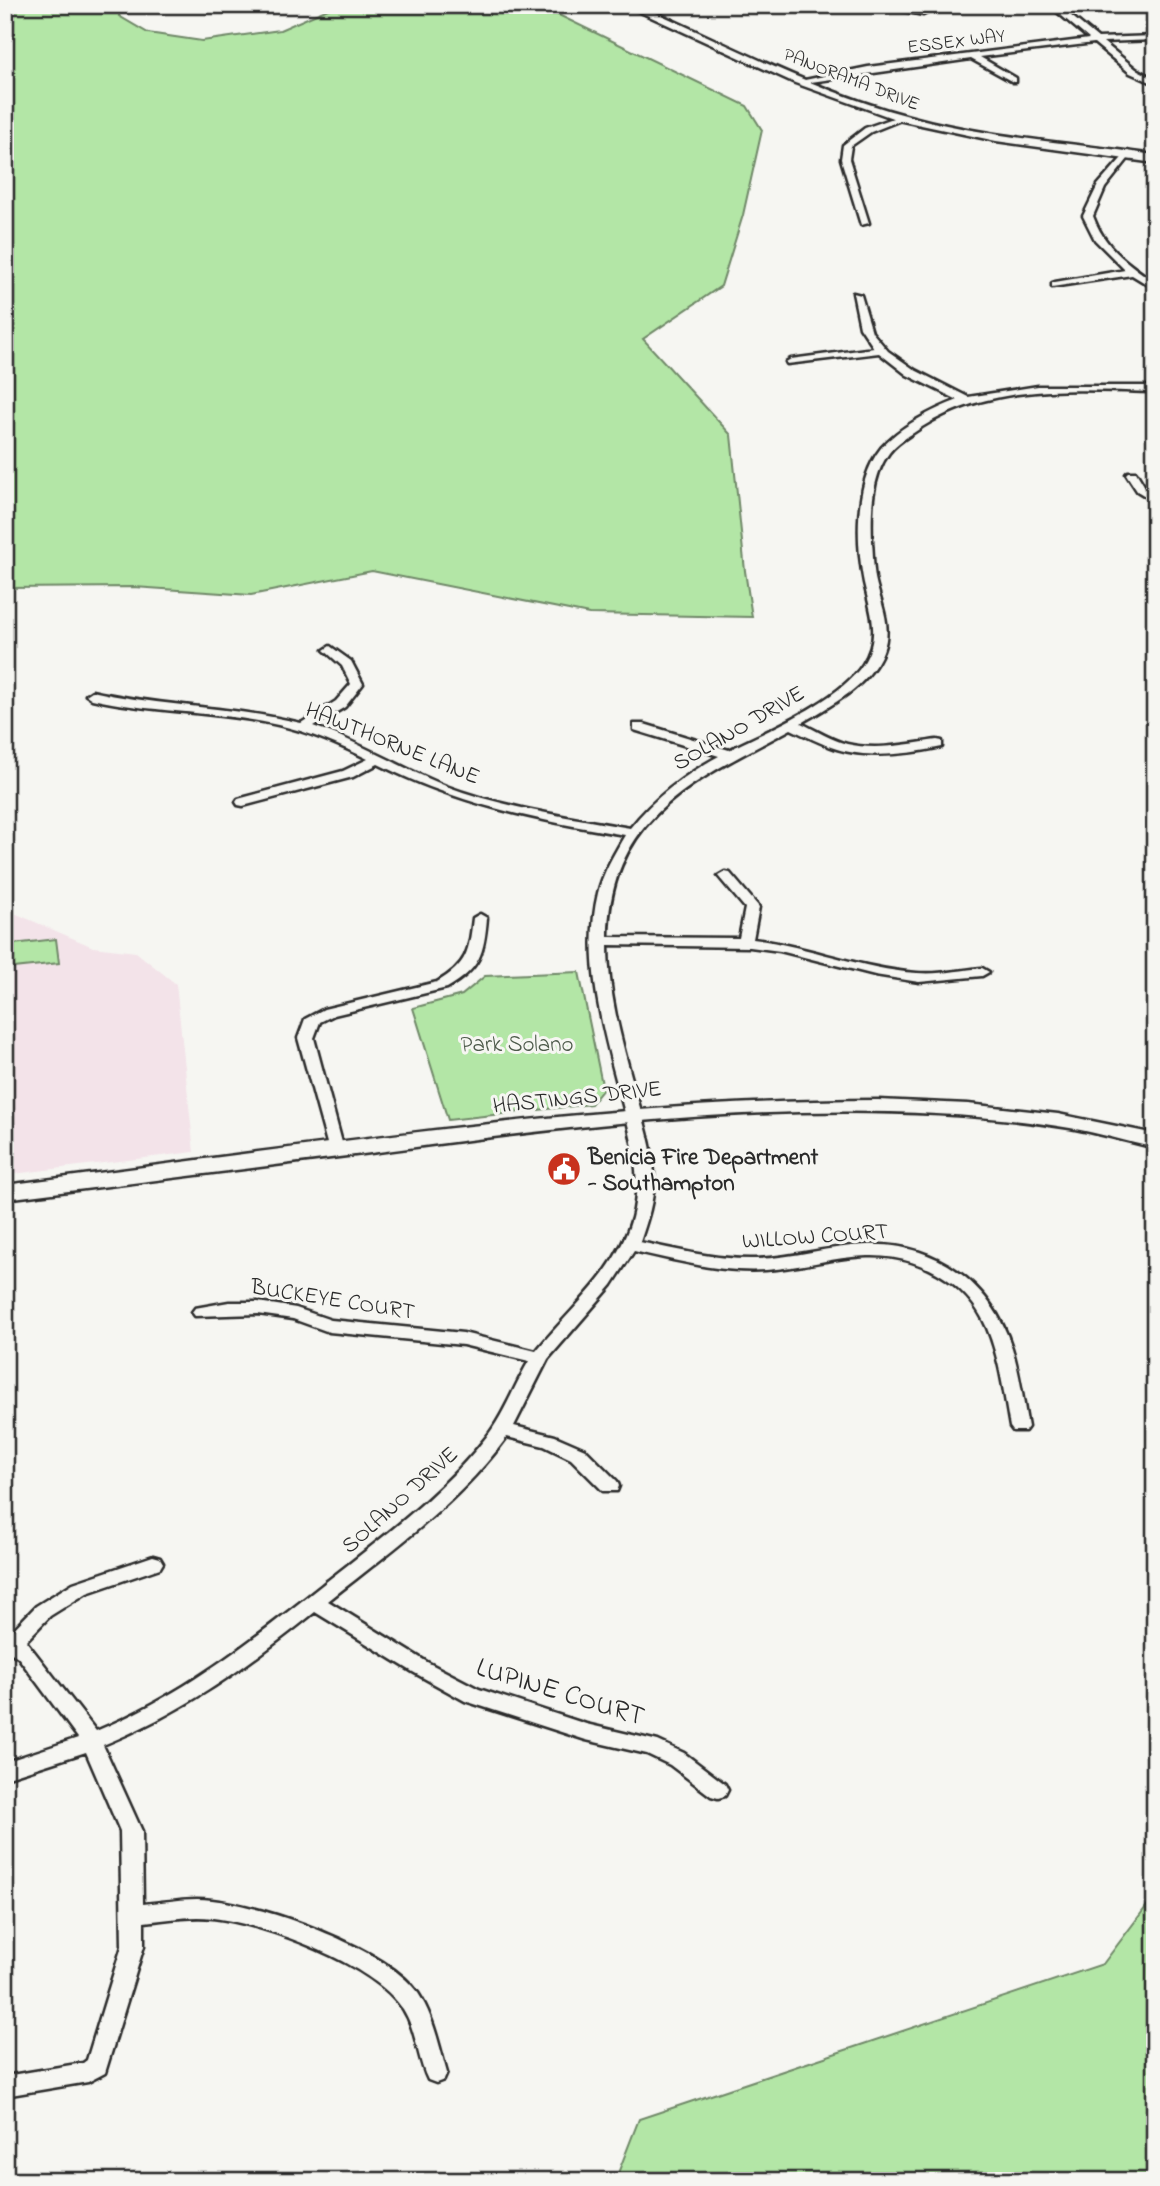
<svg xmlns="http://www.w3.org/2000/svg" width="1160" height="2186" viewBox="0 0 1160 2186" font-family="'Indie Flower',sans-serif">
<rect width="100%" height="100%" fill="#f6f6f2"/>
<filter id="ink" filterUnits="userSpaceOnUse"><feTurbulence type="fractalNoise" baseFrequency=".0143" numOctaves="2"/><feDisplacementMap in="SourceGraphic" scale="14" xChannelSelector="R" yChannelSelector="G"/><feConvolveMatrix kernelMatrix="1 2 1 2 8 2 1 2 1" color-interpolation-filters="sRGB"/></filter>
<g filter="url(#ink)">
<polygon fill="#f3e3e9" points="5,909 93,947 136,952 176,984 194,1152 5,1175"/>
<g fill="#b3e6a6" stroke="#6f8868" stroke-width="2">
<polygon points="5,5 123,5 119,16 148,33 202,41 280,30 337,5 538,5 747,106 762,130 743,215 721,286 643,339 731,435 745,571 752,617 589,614 372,571 251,595 134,587 5,588"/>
<polygon points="56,939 59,963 5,969 5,945"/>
<polygon points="579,972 603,1089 591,1104 448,1120 413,1008 462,995 485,976"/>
<polygon points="1155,1895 1155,2181 615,2181 639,2119 1103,1964"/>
</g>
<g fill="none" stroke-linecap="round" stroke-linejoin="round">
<g stroke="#2b2b2b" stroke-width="5">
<g id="minor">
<polygon points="874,5 892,5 927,13 923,15"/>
<polygon points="1049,5 1058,5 1098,38 1155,36 1155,40 1103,42 1136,69 1155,79 1155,84 1130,73 1094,43 980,57 1016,78 1016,82 1013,82 971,59 804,83 800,81 868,67 1089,39"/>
<polygon points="899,116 906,118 871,132 851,146 849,159 869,223 861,225 841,159 843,145 865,128"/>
<path d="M1128 151 1132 154 1105 188 1093 216C1104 247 1128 264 1155 282V289L1132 275 1052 287V283L1055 282 1125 270 1095 240 1083 216 1098 185Z"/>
<path d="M853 293 861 295 872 332 888 351 915 370 968 397 1038 386H1155V392C1075 390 992 383 922 427 911 435 897 442 889 453 871 477 871 513 872 541 873 553 873 566 875 578 880 603 893 625 883 651 869 686 832 705 801 723 816 730 831 740 847 744 876 751 908 744 937 740L942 741V747C909 754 870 759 837 749 821 744 806 736 791 729 699 779 609 814 608 937L739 938 745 908 718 876 725 872 730 873 759 907 753 939C808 946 862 969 917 973 938 975 961 970 982 968L989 972 982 976 919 982 875 975 780 951 750 947 608 945C608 996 623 1046 636 1094 644 1122 654 1150 654 1179 654 1201 647 1221 640 1242 678 1250 717 1260 756 1259 793 1258 830 1246 867 1245 935 1242 992 1284 1012 1348 1020 1374 1023 1401 1028 1427L1025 1431H1013L1010 1427C1004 1394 1000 1359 987 1328 967 1281 917 1254 867 1256 833 1257 800 1268 766 1270 722 1273 677 1261 634 1251L612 1285 548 1359 514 1426 555 1436 585 1449 617 1481 619 1486 617 1491H603L571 1459 544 1446 507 1437C459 1503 391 1551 328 1601L427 1662 479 1689 586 1724 658 1741 684 1753 725 1784 728 1790 725 1796 718 1798 711 1796 670 1765 647 1754 586 1740 465 1701 413 1672 315 1612C246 1667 186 1711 103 1745L142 1831 143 1904C166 1902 189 1897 212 1900 266 1906 386 1948 418 1993 434 2017 439 2046 447 2073L444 2080 436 2083 428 2080C417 2058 417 2031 403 2009 374 1964 265 1924 213 1918 190 1915 166 1920 144 1922V1946L105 2073 88 2082 5 2096V2076L83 2063 87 2060 122 1946 120 1831 86 1752 5 1778V1762L78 1738 18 1657 5 1649V1634H9L36 1606 73 1583 153 1556 160 1558 163 1563 160 1568 87 1593 50 1616 26 1641 96 1731C186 1694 255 1638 331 1578 387 1534 444 1492 488 1435 505 1413 514 1386 529 1361L463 1345 329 1332 293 1319 258 1314 195 1316 192 1312 195 1308 229 1302H258L296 1308 331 1320 463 1333 536 1351C570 1309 617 1272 632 1218 643 1176 632 1139 621 1098 604 1034 582 960 598 893 603 872 614 854 625 835 539 821 457 804 378 764L353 777 243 806 238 805 236 802 238 799 343 771 368 759C339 745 310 732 278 725 217 711 153 713 92 699L86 695 92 691C161 707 232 706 301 723L336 701 351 684 342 666 324 650 330 646 351 661 363 684 345 707 313 726C360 742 401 768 446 786 505 808 569 817 630 828 655 797 684 775 719 756L634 730V724H644L729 750C767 731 840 700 863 664 881 636 871 613 864 583 856 543 854 481 881 448 899 427 932 410 958 400L907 375 879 353 787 364 786 362 791 359 874 348 860 327Z"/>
<polygon points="1128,472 1136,472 1145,487 1155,494 1155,502 1137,491 1126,474"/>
<path d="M480 914 487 918C484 954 480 969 447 988L334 1015 320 1022 314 1038 344 1150 336 1155 330 1154 298 1038 305 1019 324 1009 437 982C468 964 469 951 473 918Z"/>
</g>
</g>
<g stroke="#2b2b2b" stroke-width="5">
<g id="tertiary">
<path d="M625 5H639C728 44 815 91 909 116 989 138 1073 143 1155 155V163L996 141 898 120 795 83Z"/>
<path d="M878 1100 968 1104 1058 1114 1155 1134V1148C1126 1141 1098 1133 1070 1128 843 1091 590 1123 363 1154 244 1169 125 1184 5 1199V1185C295 1149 585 1101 878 1100Z"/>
</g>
</g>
<use href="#minor" fill="#f6f6f2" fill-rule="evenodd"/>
<use href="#tertiary" fill="#f6f6f2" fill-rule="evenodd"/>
</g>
</g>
<defs>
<g id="civic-disc" transform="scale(1.75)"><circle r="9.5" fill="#c8321e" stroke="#f6f6f2"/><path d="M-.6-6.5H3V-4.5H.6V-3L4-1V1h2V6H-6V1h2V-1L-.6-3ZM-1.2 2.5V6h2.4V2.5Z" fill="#fff"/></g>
</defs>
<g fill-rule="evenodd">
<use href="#civic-disc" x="564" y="1169"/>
</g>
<g text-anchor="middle" stroke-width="6" stroke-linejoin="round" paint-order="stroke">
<g font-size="19" fill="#2b2b2b" stroke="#f6f6f2">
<text transform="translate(956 40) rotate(-7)" y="7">ESSEX WAY</text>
<text transform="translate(852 78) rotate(21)" y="7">PANORAMA DRIVE</text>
</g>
<g font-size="23" fill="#2b2b2b" stroke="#f6f6f2">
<text transform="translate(738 727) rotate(-30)" y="8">SOLANO DRIVE</text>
<text transform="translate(393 742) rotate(22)" y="8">HAWTHORNE LANE</text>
<text transform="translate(577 1096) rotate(-6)" y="8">HASTINGS DRIVE</text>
<text transform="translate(815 1235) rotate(-4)" y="8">WILLOW COURT</text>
<text transform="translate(333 1298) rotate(9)" y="8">BUCKEYE COURT</text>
<text transform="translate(399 1499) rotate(-42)" y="8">SOLANO DRIVE</text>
</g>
<g font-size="23" fill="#4d5a4a" stroke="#f6f6f2">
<text x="517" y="1051">Park Solano</text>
</g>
<g font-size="23" font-weight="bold" fill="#2b2b2b" stroke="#f6f6f2" text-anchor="start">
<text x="588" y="1164">Benicia Fire Department<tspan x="588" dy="26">- Southampton</tspan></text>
</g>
<g font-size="28" fill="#2b2b2b" stroke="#f6f6f2">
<text transform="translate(561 1690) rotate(17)" y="10">LUPINE COURT</text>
</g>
</g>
<rect width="1160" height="2186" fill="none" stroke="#f6f6f2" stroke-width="28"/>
<rect x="14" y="14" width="1132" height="2158" fill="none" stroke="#2b2b2b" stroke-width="2.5" filter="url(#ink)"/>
</svg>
